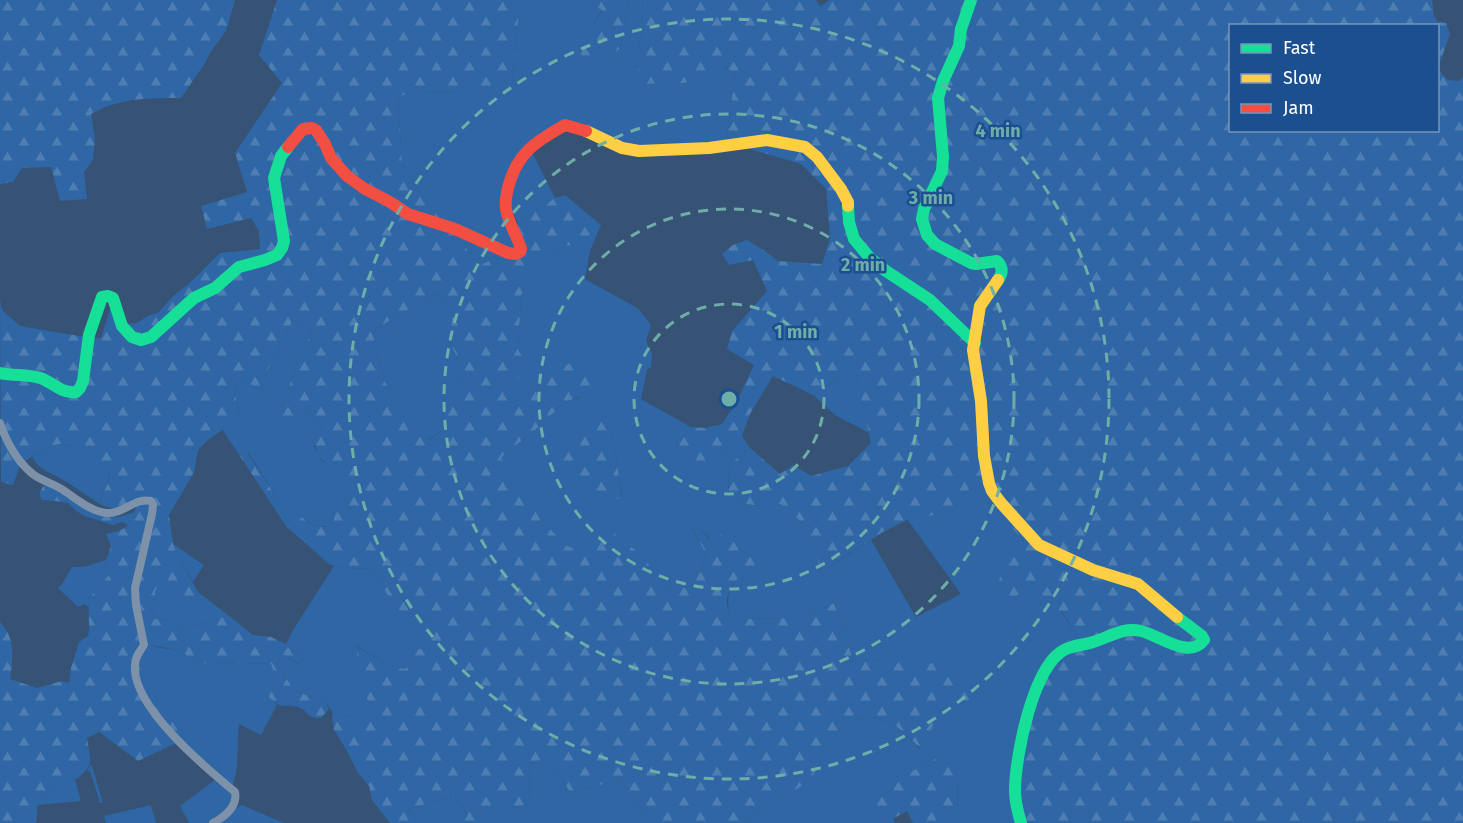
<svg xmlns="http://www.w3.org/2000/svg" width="1463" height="823" viewBox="0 0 1463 823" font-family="'Fira Sans',sans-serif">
<defs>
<pattern id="forest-firs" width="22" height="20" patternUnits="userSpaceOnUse" patternTransform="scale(1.5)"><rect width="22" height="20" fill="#2f66a5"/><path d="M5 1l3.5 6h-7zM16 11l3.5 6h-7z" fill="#4e7db2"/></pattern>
</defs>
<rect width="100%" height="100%" fill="#365274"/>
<g fill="#2f66a5" fill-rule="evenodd">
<polygon points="537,0 582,0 602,9 591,30 620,49 629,0 643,0 639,51 639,83 684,83 724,67 735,74 726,142 640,149 565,122 506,178 514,247 481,265 429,206 402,165 398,97 414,91 465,92 512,83 519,11"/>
<polygon points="532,152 555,198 518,223 511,208 514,177 524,161"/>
<path d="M568 245 590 251 585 279 639 309 651 325 646 341 652 353 651 367 647 370 641 399 691 427 677 447 718 459 742 436 749 447 728 466 729 493 741 503 759 506 781 503 800 521 823 571 871 540 916 617 961 594 907 519 945 513 971 488C992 504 1009 522 1024 543L1008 598 1033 591 1042 607 1061 611 1076 635 1055 648 1018 823H958L957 771 939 758 930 761 904 776H893L885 822 894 817V823H747L756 809 782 798 819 766 836 733 854 720 873 717 895 725 920 749 942 708 970 700 923 662H886L871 659 854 662 834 603 801 618 731 619C725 595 728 591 743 572L697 526 692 529 707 556 694 584 676 591 669 588 640 554 582 551 567 546 539 518 501 458 509 450 532 433 565 402 581 397 544 379 529 396 510 403 503 394 518 350 521 296 545 256ZM608 417 616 456 622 496 614 500 600 494 583 482Z"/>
<path d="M438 292C451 313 457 313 447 337L466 375 445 399V429L428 440 384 381 372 331Z"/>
<polygon points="293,320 312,330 292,377 282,407 295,422 300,415 309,412 319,420 321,432 314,447 322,461 349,478 347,487 335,504 333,509 334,520 329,527 313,525 280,503 248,452 240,456 222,429 239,417 234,387 243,380 259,389 266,379 267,371"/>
<polygon points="845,374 856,374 869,433 835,415 813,395"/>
<path d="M60 444C78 446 95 459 109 469 110 486 101 490 100 504 86 495 72 485 58 477 46 471 39 469 32 457L51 446Z"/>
<polygon points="173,544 204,565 193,582 180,560"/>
<polygon points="106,560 109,575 84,604 78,607 58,588 62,584 72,567 84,567"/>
<polygon points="334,566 344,569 372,568 395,608 406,613 423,615 430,623 431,642 427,648 413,650 410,663 406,669 391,666 357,646 360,676 369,705 367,711 360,715 352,717 333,713 325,701 306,695 294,690 277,665 279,658 284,655 300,665 305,657 286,644 293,630"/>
<polygon points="158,587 164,588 173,595 196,601 198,592 228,615 182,630 171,620 155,619 151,609 155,603 155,591"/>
<path d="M149 645 161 648 179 650 201 665 210 662 271 664 276 678 269 697 277 705 261 735 239 724C237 739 239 775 232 786L182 740 184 738 143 680 139 664 141 657Z"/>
<polygon points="548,757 570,792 621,780 650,823 492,823 490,812 529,804 530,764"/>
<polygon points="90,765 92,766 103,803 100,803 90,771 87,772"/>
<polygon points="70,775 75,780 81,801 38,805 38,800"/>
<polygon points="215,780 231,794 232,798 227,809 207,823 189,823 180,806"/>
<polygon points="452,797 463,806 467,818 459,823 419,823 408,809"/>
<polygon points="151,805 156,823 106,823 104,816"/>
<polygon points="242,805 284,823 218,823 236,808"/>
</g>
<g fill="url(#forest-firs)" fill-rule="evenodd">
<path d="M0 0H235L226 31 212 50 203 66 181 98C149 98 119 98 91 114L95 139 93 160 84 172 87 199 60 201 51 167 22 168 13 182 0 184Z"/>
<path d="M277 0H537L519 12 512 83 487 90 465 92 414 91 398 97 402 165 429 206 481 265 514 247V240L509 229 555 198 565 195 601 225 590 251 568 245 545 256 521 296 518 350 530 367 503 394 510 403 528 396 544 379 575 360H585L598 390 565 402 532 433 509 450 501 458 539 505V518L567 546 582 551 606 527 640 554 669 588 676 591 694 584 707 556 692 528 697 526 709 539 734 530 756 564C743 573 726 586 727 604 728 609 730 614 731 619L801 618 834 603 854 662 871 659 886 662H923L952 666 970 691V700L942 708 921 749 895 725 873 717 854 720 836 733 819 766 808 782 782 798 756 809 747 823H650L621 780 570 792 548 757 530 764 529 804 491 812 492 823H459L467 817 463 806 452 797 408 809 419 823H390L372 800 369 786 358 773 346 749 334 730 332 717 333 713 352 717 360 715 367 711 369 705 360 676 356 646 391 666 405 669 410 663 413 650 427 648 431 642 430 623 423 615 406 613 395 608 372 568 344 569 329 564 286 526 240 456 247 452 280 503 313 525 328 527 334 520C334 515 332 509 334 505 339 493 346 493 349 478 332 467 313 461 315 438L321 432 319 420 309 412 300 415 295 422V437L286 438 282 407 292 377 312 330 293 320 267 371 266 379 259 389 243 380 234 387 239 418 208 440 198 450 194 472 169 515 173 544 180 560 198 592 196 601 186 607 177 608C174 597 171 589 158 587L155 591V603L151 610 155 619 171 620 182 630 228 615 253 635 271 637 286 644 305 657 301 665 284 655 279 658 277 665 294 690 306 695 325 701 329 709 321 718C306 718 310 713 300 708 285 702 283 712 269 697V685L276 678 271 664 210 662 201 665 179 650 149 645 141 657 139 664 143 680 185 739 138 761 99 732 87 738C90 761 96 765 75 780L70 775 38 800 36 823H0V622C16 638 13 658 10 679L37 688 62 681 69 683 71 668 79 642 88 636C90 626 88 617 89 607L84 604 109 575 106 560 111 546 106 534C114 532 122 531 128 525L122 522 113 525 85 516 76 511 68 503 55 501 42 500C38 494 40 491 44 485L51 483C66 492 100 516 116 517 122 517 128 514 134 512L137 505C123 508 113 511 100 504 101 490 111 486 109 469L80 451 68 445 60 444 51 446 21 463 13 485 1 482 0 300 2 310 20 326 85 337 101 338 112 303 126 324 137 323 148 316 159 312 173 296 189 284 220 253 260 249 259 231 251 218 207 229 201 206 247 192 235 153 282 83 259 55ZM438 292C451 313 457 313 447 337L466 375 445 399V429L429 440 384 381 372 331Z"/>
<polygon points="582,0 629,0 620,49 592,63 577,51 591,30 602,10"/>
<path d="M643 0H816L820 6 830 0H1432L1434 16 1438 22 1446 23 1450 34 1438 68V26H1230V130H1438V69L1448 80 1459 81 1463 77V823H1018L1015 819 1009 793 1013 762 1025 710 1039 666 1055 648 1076 635 1062 611 1049 614 1042 607 1033 591 1008 598 997 592 1000 576 1024 543C1009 522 992 504 971 488L945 513 907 520 883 532 830 566 823 572 800 521 781 504 759 506 741 503 729 493 728 466 749 447 780 474 793 465 811 476 848 466 871 443 856 374H845L813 395 773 376 750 414 742 436 718 459 691 467 677 447 691 427 706 428 722 424 737 401 754 365 727 349 732 331 767 291 753 260 729 265 722 254 733 245 747 240 765 251 778 261 822 264 830 238 826 189 801 164 726 142 735 74 725 67 684 83 638 84 639 51Z"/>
<polygon points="608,416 616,456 622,497 614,500 600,495 583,482 562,461 591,419"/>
<polygon points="939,758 957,770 958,823 913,823 907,811 885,823 867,811 859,804 859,798 893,776 904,776 930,761"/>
</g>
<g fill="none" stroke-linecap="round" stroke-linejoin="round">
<path stroke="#7d92a8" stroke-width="8" d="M0 423C7 443 19 465 37 477 46 482 57 485 66 492 78 500 92 512 107 513 124 514 135 497 151 501L153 505 152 514 135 588 136 605 144 645C140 651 135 657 135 665 131 706 206 768 235 792 238 807 224 817 213 823"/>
<g stroke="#16e098" stroke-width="12">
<path d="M971 0 961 29 959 46 943 81 938 98 943 157 942 171 924 209 922 219 927 235 935 244 971 263 976 264 997 261C1003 267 1003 273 998 280"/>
<polyline points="848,206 849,222 854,239 870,258 886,271 930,300 975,343"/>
<path d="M0 373C13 376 27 374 40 378 53 382 61 394 76 392L80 388 83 381 89 335 102 297 108 296 113 298 122 326 132 337 141 340 151 337 194 298 215 288 239 267 265 260 277 255 282 248 284 241 274 178 281 156 288 147"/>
<path d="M1021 823C1018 813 1015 802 1015 791 1015 758 1033 663 1066 649 1075 645 1084 645 1093 642 1110 637 1122 627 1141 631 1159 635 1189 660 1204 640L1202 636 1177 617"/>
</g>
<g stroke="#ffcf43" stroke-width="12">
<polyline points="586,131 622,148 639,151 709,148 767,140 805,147 817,157 841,189 848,202 848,206"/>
<polyline points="998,280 980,306 973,350 981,401 984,456 989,483 992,491 1001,503 1039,545 1093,570 1138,584 1177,617"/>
</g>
<path stroke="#f24e42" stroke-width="12" d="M288 147 303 129 312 128 316 130 325 144 331 158 347 176 365 189 390 202 408 214 455 229 508 253 515 254 520 252 521 249C517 235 508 223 506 209 505 200 507 190 510 181 520 150 539 140 565 125L586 131"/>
</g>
<g fill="none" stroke="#6fada8" stroke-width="3" stroke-dasharray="10 8">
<circle cx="729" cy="399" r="95"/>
<circle cx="729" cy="399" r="190"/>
<circle cx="729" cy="399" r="285"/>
<circle cx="729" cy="399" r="380"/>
</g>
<circle cx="729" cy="399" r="9" fill="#6fada8" stroke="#1b4f8f" stroke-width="3"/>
<g font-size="18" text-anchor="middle" font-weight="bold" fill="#6fada8" stroke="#1b4f8f" stroke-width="5" stroke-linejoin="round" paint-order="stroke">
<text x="998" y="137">4 min</text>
<text x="931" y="204">3 min</text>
<text x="863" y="271">2 min</text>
<text x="796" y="338">1 min</text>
</g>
<rect x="1229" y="24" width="210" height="108" fill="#1b4f8f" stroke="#7695bc" stroke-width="1.5"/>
<rect x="1241" y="44" width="30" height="9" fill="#16e098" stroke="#7695bc" stroke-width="1.5"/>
<text x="1283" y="54" font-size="18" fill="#ffffff">Fast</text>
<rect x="1241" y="74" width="30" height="9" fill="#ffcf43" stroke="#7695bc" stroke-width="1.5"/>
<text x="1283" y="84" font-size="18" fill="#ffffff">Slow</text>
<rect x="1241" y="104" width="30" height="9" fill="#f24e42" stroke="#7695bc" stroke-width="1.5"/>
<text x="1283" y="114" font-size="18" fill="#ffffff">Jam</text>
</svg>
